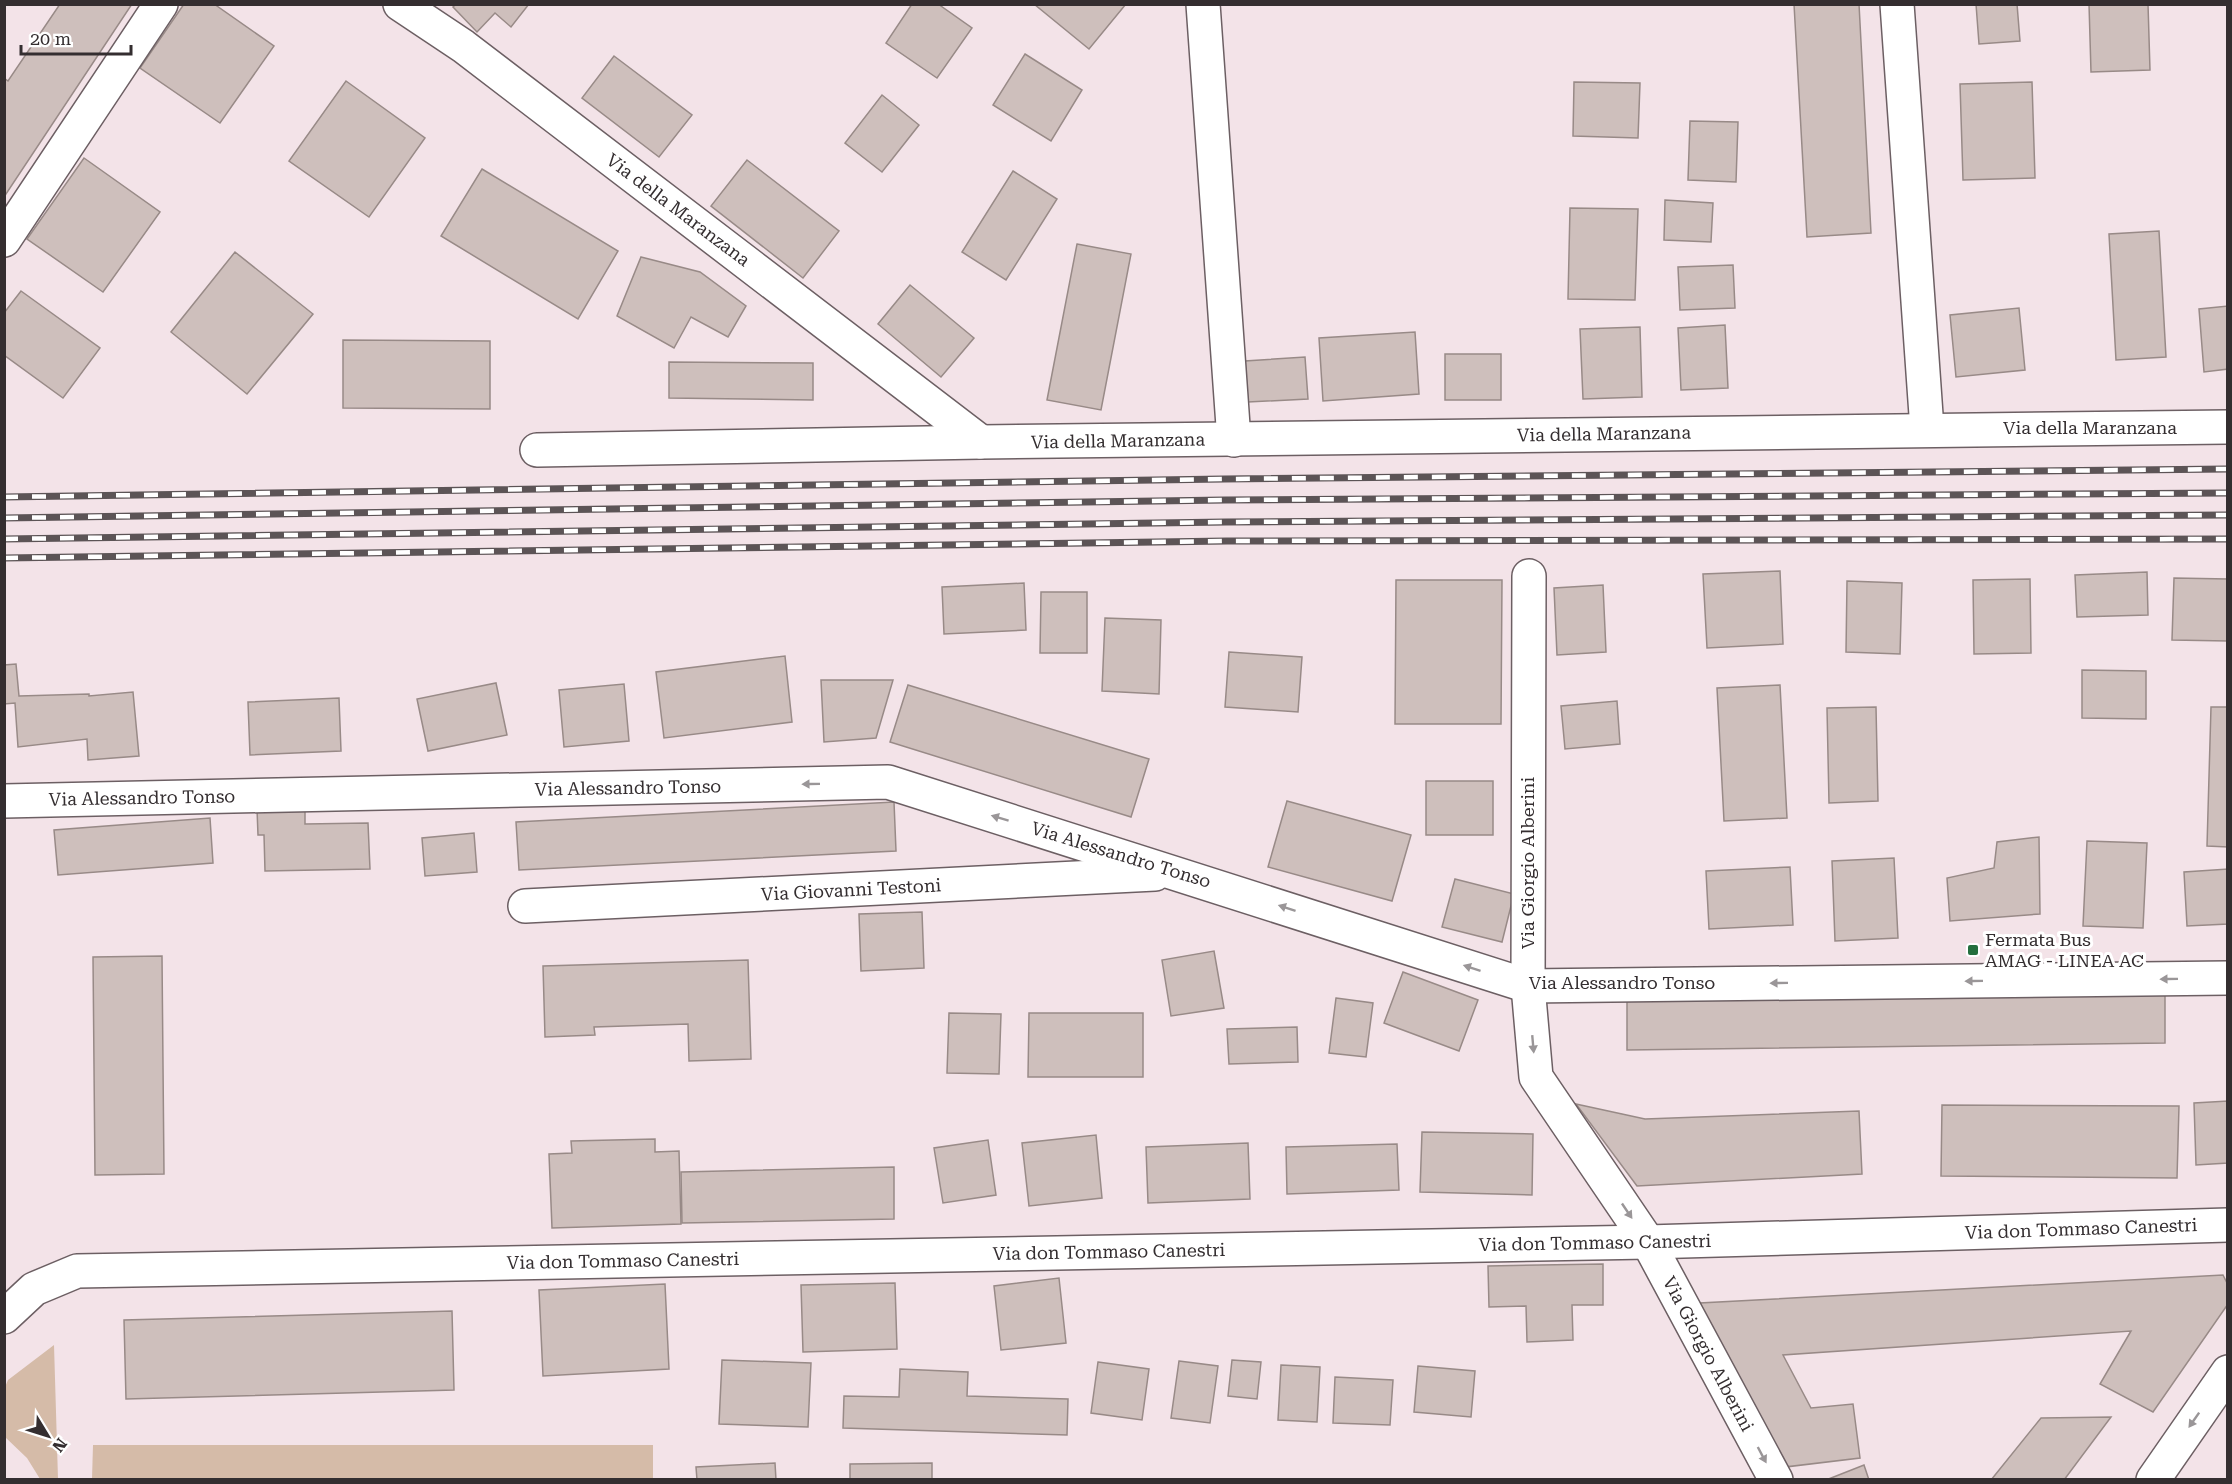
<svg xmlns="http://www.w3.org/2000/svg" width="2232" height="1484" viewBox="0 0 2232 1484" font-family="'Roboto Serif',serif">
<rect width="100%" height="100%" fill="#f3e3e8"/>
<g fill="#d5bba8">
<polygon points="54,1345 58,1479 40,1479 27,1458 5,1437 5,1387 8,1380"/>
<polygon points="93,1445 653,1445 653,1479 92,1479"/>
</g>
<g fill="#cebfbc" stroke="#988a87" stroke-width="1.5">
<polygon points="60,4 132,4 4,197 4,78 8,81"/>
<polygon points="184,4 214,4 274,46 220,123 140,68"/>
<polygon points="456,4 529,4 511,27 495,13 477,32 453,7"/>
<polygon points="912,4 938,4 972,28 937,78 886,43"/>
<polygon points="1034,4 1126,4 1089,49"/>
<polygon points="1794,4 1859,4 1871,233 1807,237"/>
<polygon points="1976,4 2017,4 2020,41 1979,44"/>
<polygon points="2089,4 2148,4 2150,70 2091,72"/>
<polygon points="1025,54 1082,90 1051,141 993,105"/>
<polygon points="614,56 692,115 659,157 582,98"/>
<polygon points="346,81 425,138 369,217 289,161"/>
<polygon points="1574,82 1640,83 1638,138 1573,136"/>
<polygon points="2032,82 2035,178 1963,180 1960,84"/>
<polygon points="882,95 919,125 882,172 845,143"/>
<polygon points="1690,121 1738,122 1736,182 1688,180"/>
<polygon points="84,158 160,212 103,292 27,239"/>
<polygon points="747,160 839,231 803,278 711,206"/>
<polygon points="482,169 618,251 578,319 441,236"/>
<polygon points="1013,171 1057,199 1006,280 962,252"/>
<polygon points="1665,200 1713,203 1711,242 1664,240"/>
<polygon points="1570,208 1638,209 1635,300 1568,299"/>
<polygon points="2159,231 2166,357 2116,360 2109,234"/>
<polygon points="1077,244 1131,254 1101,410 1047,400"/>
<polygon points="235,252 313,314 247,394 171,332"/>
<polygon points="641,257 700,272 746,306 728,337 691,317 674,348 617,316"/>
<polygon points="1733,265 1735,308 1680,310 1678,267"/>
<polygon points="910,285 974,338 941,377 878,324"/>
<polygon points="21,291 100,348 63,398 4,355 4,313"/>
<polygon points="2228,306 2228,369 2204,372 2199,309"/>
<polygon points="2019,308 2025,370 1956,377 1950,315"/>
<polygon points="1725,325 1728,388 1681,390 1678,328"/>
<polygon points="1640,327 1642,397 1583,399 1580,329"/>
<polygon points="1415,332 1419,394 1323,401 1319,338"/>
<polygon points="343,340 490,341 490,409 343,408"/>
<rect x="1445" y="354" width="56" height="46"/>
<polygon points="1305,357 1308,399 1248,402 1245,361"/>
<polygon points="669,362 813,363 813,400 669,398"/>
<polygon points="1780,571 1783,644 1707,648 1703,574"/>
<polygon points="2147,572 2148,615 2077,617 2075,575"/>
<polygon points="2174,578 2228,579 2228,641 2172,640"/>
<polygon points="2030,579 2031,653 1974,654 1973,580"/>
<polygon points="1396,580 1502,580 1501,724 1395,724"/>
<polygon points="1847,581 1902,583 1900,654 1846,652"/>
<polygon points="1024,583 1026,630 944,634 942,587"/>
<polygon points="1603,585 1606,652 1557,655 1554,588"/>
<polygon points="1041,592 1087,592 1087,653 1040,653"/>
<polygon points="1105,618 1161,620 1159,694 1102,691"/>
<polygon points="1229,652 1302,657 1298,712 1225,707"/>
<polygon points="785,656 792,722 664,738 656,672"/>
<polygon points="16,664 19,696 89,694 89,696 133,692 139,756 88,760 87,739 18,747 15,703 4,704 4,665"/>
<polygon points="2082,670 2146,671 2146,719 2082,718"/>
<polygon points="821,680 893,680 876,738 824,742"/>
<polygon points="496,683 507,735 428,751 417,699"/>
<polygon points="624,684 629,741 564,747 559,690"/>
<polygon points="908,685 1149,759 1131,817 890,742"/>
<polygon points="1780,685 1787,818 1724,821 1717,688"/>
<polygon points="339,698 341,751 250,755 248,702"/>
<polygon points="1617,701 1620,744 1565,749 1561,706"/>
<polygon points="1876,707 1878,801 1829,803 1827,708"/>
<polygon points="2211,707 2228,707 2228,847 2207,846"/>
<rect x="1426" y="781" width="67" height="54"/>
<polygon points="1287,801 1411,835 1392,901 1268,867"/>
<polygon points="894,802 896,851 519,870 516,822"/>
<polygon points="257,809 305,809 305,824 368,823 370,869 265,871 264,835 258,835"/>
<polygon points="210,818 213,863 58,875 54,830"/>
<polygon points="474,833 477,872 425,876 422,838"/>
<polygon points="2039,837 2040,914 1950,921 1947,878 1994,868 1997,842"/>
<polygon points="2087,841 2147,843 2143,928 2083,926"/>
<polygon points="1894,858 1898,938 1835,941 1832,861"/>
<polygon points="1790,867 1793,925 1709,929 1706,871"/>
<polygon points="2228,869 2228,924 2187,926 2184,872"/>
<polygon points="1455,879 1514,894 1502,942 1442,927"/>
<polygon points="922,912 924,968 861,971 859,914"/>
<polygon points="1214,951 1224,1008 1171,1016 1162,960"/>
<polygon points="162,956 164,1174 95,1175 93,957"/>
<polygon points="748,960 751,1059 689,1061 688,1024 594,1027 595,1035 545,1037 543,966"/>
<polygon points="1403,972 1478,1000 1459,1051 1384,1023"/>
<polygon points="2165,990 2165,1043 1627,1050 1627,997"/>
<polygon points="1336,998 1373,1003 1366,1057 1329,1053"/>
<polygon points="949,1013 1001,1014 999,1074 947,1073"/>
<polygon points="1029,1013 1143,1013 1143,1077 1028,1077"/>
<polygon points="1297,1027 1298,1062 1229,1064 1227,1029"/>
<polygon points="2228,1101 2228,1163 2196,1165 2194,1103"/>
<polygon points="1576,1104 1645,1119 1859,1111 1862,1174 1637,1186"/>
<polygon points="1942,1105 2179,1106 2177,1178 1941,1176"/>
<polygon points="1422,1132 1533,1134 1532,1195 1420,1192"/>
<polygon points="1096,1135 1102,1198 1029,1206 1022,1143"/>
<polygon points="655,1139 655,1152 679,1151 681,1224 552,1228 549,1154 572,1153 571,1141"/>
<polygon points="988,1140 996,1195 943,1203 934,1148"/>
<polygon points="1248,1143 1250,1199 1148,1203 1146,1147"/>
<polygon points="1397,1144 1399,1190 1287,1194 1286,1147"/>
<polygon points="894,1167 894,1219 682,1223 681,1172"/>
<polygon points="1603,1264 1603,1305 1572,1305 1573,1340 1527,1342 1526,1306 1489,1307 1488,1266"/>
<polygon points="2223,1275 2228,1285 2228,1304 2153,1412 2100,1384 2131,1331 1783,1355 1811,1408 1853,1404 1860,1458 1777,1468 1700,1303"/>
<polygon points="1059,1278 1066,1343 1001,1350 994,1286"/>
<polygon points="895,1283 897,1349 803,1352 801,1285"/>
<polygon points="665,1284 669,1369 543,1376 539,1290"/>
<polygon points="452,1311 454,1390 126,1399 124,1320"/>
<polygon points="722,1360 811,1363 808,1427 719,1424"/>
<polygon points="1232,1360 1261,1362 1257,1399 1228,1396"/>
<polygon points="1179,1361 1218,1366 1210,1423 1171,1418"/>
<polygon points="1098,1362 1149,1369 1142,1420 1091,1413"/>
<polygon points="1281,1365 1320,1367 1317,1422 1278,1420"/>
<polygon points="1418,1366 1475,1371 1471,1417 1414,1412"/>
<polygon points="900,1369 968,1372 967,1396 1068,1399 1067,1435 843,1428 844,1396 899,1397"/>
<polygon points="1335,1377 1393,1380 1390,1425 1333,1423"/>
<polygon points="2111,1417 2064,1480 1991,1480 2041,1418"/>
<polygon points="775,1463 776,1480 697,1480 696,1467"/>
<polygon points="932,1463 932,1480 850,1480 850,1464"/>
<polygon points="1864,1465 1869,1480 1826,1480"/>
</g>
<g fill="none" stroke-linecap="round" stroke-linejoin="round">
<g stroke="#6c5f63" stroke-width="36">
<g id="minor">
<polyline points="400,4 463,46 981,442"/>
<polyline points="1203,4 1234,440"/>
<polyline points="1897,4 1927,429"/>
<polyline points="4,240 161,4"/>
<polyline points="537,450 981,442 2228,427"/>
<polyline points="1529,576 1528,986 1536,1077 1648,1242 1776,1480"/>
<polyline points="4,801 888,782 1528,986 2228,978"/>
<polyline points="525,906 1155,874"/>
<polyline points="4,1317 34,1289 77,1271 1648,1242 2228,1225"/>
<polyline points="2153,1480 2228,1372"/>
</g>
</g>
<use href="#minor" stroke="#fff" stroke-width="33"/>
<g stroke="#5c5456" stroke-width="7">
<g id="rail">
<polyline points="4,497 1224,479 2228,469"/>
<polyline points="4,518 1225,500 2228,493"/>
<polyline points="4,539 1226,522 2228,515"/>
<polyline points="4,558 1227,541 2228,539"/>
</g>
</g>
<use href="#rail" stroke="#fff" stroke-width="4.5" stroke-dasharray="14" stroke-linecap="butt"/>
</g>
<defs><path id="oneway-solid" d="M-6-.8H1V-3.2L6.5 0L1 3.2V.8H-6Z" transform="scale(1.5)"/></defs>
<g fill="#9a9698">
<use href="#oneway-solid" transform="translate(811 784) rotate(179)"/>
<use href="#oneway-solid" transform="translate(1000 818) rotate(-163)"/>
<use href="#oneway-solid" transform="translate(1287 908) rotate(-162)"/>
<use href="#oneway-solid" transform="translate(1472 968) rotate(-162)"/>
<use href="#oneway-solid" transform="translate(2169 979) rotate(179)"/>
<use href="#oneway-solid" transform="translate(1974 981) rotate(179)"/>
<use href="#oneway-solid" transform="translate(1779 983) rotate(179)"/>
<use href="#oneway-solid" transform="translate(1533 1044) rotate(85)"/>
<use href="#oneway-solid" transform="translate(1627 1211) rotate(56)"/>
<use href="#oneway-solid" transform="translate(2194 1420) rotate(125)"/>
<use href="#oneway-solid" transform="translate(1762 1455) rotate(62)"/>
</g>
<rect fill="#246f3e" stroke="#fff" stroke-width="2" x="1967" y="944" width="12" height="12" rx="3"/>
<g text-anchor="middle" stroke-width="6" stroke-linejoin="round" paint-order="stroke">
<g font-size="18" fill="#342e30" stroke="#fff">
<text transform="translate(678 210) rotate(37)" y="6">Via della Maranzana</text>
<text x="2090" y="434">Via della Maranzana</text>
<text transform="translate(1604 434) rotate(-1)" y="6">Via della Maranzana</text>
<text transform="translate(1118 441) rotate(-1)" y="6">Via della Maranzana</text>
<text transform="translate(628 788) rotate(-1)" y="6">Via Alessandro Tonso</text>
<text transform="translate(142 798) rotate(-1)" y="6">Via Alessandro Tonso</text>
<text transform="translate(1121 855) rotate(17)" y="6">Via Alessandro Tonso</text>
<text transform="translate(1528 863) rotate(-90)" y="6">Via Giorgio Alberini</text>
<text transform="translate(851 890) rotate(-3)" y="6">Via Giovanni Testoni</text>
<text x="1622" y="989">Via Alessandro Tonso</text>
<text transform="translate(2081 1229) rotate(-2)" y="6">Via don Tommaso Canestri</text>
<text transform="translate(1595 1243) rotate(-1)" y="6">Via don Tommaso Canestri</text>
<text transform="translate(1109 1252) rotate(-1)" y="6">Via don Tommaso Canestri</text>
<text transform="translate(623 1261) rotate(-1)" y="6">Via don Tommaso Canestri</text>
<text transform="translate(1708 1354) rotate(62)" y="6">Via Giorgio Alberini</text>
</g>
<g font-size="18" fill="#342e30" stroke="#fff" text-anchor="start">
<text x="1985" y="946">Fermata Bus<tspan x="1985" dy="21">AMAG - LINEA AC</tspan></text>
</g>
</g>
<rect width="2232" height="1484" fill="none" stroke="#342e30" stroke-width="12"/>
<g transform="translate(48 1436) rotate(128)" stroke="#ffffff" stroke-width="4.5" paint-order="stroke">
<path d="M0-4.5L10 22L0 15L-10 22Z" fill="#342e30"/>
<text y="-9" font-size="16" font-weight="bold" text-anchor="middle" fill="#342e30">N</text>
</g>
<path d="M21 45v9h110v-9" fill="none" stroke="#342e30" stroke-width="3"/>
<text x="30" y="45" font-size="18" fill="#342e30" stroke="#ffffff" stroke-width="4.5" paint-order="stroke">20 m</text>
</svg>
